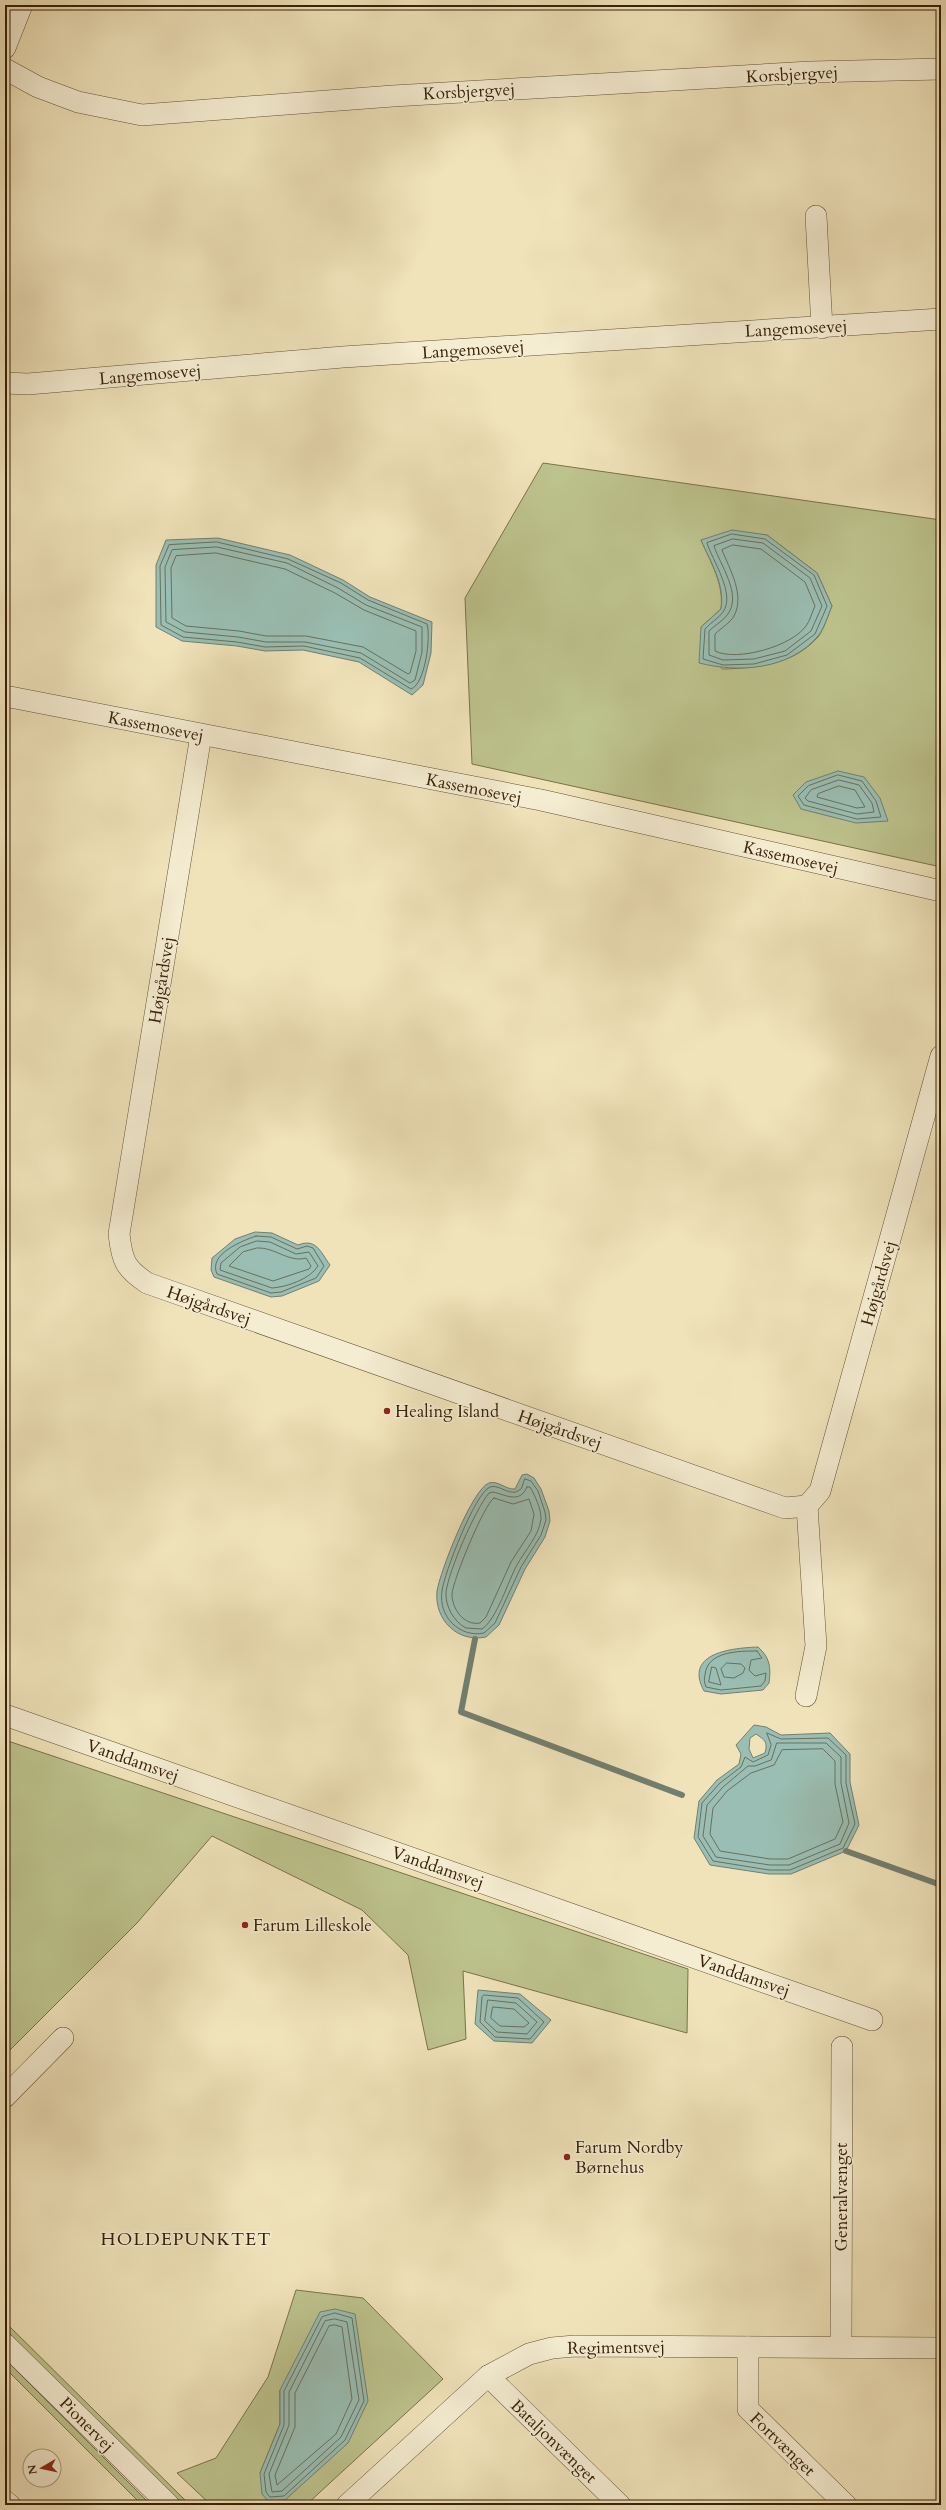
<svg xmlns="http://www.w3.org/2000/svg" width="946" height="2510" viewBox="0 0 946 2510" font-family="Cardo,serif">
<rect width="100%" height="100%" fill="#f0e3ba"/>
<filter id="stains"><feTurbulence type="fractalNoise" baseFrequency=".005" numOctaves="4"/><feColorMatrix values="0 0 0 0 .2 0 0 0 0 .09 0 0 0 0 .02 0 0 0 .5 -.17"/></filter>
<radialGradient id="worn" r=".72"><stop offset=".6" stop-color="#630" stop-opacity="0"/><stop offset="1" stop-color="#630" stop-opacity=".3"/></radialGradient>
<g fill="#bdc38d" stroke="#7a724a" fill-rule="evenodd">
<path d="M543 463 941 520V867L472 764 465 598ZM767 535 817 573 832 606C828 615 824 629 818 637 793 665 757 668 722 669L701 627 721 609C724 584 711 563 701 540Z"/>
<polygon points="5,1740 688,1969 687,2033 463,1971 466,2039 428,2050 408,1955 362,1910 212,1836 137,1923 5,2055"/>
<path d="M296 2290 363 2298 443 2379 306 2505H211L177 2473 216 2458 268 2377ZM280 2390 285 2500 260 2473 280 2424Z"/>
<polygon points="5,2322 190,2505 181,2505 5,2331"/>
<polygon points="5,2359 151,2505 142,2505 5,2368"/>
</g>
<g fill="#9abeb3" stroke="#727f6f" fill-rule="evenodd">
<path d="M732 530 767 535 817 573 832 606C828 615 824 629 818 636 789 670 739 673 699 663L701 627 721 609C725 584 711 563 701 540Z"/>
<polygon points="218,538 290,555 343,580 370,597 432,622 431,653 423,685 412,695 359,662 303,650 265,651 237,646 182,641 156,627 156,565 166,540"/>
<polygon points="838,771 864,777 880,798 888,821 856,823 801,809 793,795 806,782"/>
<path d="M255 1232 272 1233 298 1245C316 1238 320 1251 330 1265L319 1281 282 1296 271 1297 214 1277 211 1270 212 1258 235 1239Z"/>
<path d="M527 1474 534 1478 541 1489 549 1511 550 1521 545 1537 525 1569 499 1625 486 1637C458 1643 434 1620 437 1591 440 1572 472 1489 489 1483 498 1480 506 1490 515 1489L522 1475Z"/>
<path d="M758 1647C770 1658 771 1667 769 1683L763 1690 721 1694 704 1691C683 1652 734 1648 758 1647Z"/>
<path d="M754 1725 766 1727 781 1735 830 1733 850 1754V1782L859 1825 846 1851 791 1874H769L710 1865 694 1838 699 1801 717 1780 739 1764 741 1754 736 1745ZM756 1734C765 1740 768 1742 765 1753L753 1758 749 1749 750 1738Z"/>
<polygon points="478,1990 520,1994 551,2020 532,2043 494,2041 475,2024"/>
<polygon points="335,2309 355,2314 368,2401 348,2443 285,2500 268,2501 262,2494 260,2473 280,2424 280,2390 320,2312"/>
</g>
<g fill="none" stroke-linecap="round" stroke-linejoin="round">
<g stroke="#68705e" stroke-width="1">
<path d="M732 534 765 539 814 575 827 606 815 634 787 655 754 664 723 665 703 659 705 629C710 623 719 618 723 612 736 594 712 560 707 543Z"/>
<path d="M733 539 763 543 810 578 822 606 811 631 785 651 754 659 723 660 709 655V631C715 625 723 621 728 614 742 594 720 565 714 546Z"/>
<path d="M217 542 288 559 341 583 368 600 427 624C431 638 425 684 411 689L360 658 304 646 265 647 237 642 183 637 161 625 160 566 169 545Z"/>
<path d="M733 545 761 549 805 582 815 606C812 612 810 621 806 626 792 646 737 662 715 651V634C721 628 730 623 734 616 745 595 730 570 722 550Z"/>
<polygon points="217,547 287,563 338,588 366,605 422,627 422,652 415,680 410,683 361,653 305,642 266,642 238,637 185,632 166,622 165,567 172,550"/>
<polygon points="216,553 285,569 335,593 364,610 416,631 416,651 410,673 408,674 363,647 306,636 266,636 239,631 186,626 172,618 171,568 176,556"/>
<polygon points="838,775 862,781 876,801 881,817 857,819 804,805 798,796 808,786"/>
<polygon points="839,780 859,785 872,803 874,812 857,814 808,801 805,798 811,790"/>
<polygon points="839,786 855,790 865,807 857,808 817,797 818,794"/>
<path d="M256 1236 271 1237 297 1249 307 1246 313 1248 324 1266 316 1278 281 1292 271 1293 217 1274C208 1254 242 1241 256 1236Z"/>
<path d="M257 1241 270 1242 296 1254 309 1252 318 1266C310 1279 287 1287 272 1288L220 1270 221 1263 240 1247Z"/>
<path d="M257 1248C275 1247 289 1263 306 1258L311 1266 309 1269 273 1281 229 1266 243 1252Z"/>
<path d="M525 1479 531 1481 538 1491 545 1512 546 1520 541 1535 521 1567 495 1623 484 1633C460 1638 438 1617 442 1591 444 1574 475 1493 490 1487 498 1484 507 1494 516 1492L521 1489Z"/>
<path d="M527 1487H530C535 1496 541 1508 541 1519 539 1536 525 1550 517 1565 508 1581 497 1619 482 1629L466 1628C454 1622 445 1606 446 1592 449 1570 475 1510 489 1493L493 1492C506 1495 520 1504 527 1487Z"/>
<path d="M494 1498 513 1504 529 1499 534 1514 531 1531 511 1562 486 1617 480 1623C464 1626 452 1609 452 1594 453 1580 484 1504 494 1498Z"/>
<path d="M757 1651 762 1658 751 1660 749 1670 755 1676 766 1673 765 1681 761 1686 721 1690 706 1687C704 1682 704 1679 705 1675 707 1651 739 1651 757 1651Z"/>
<polygon points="727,1663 741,1664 745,1668 743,1673 734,1678 724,1677 721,1669"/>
<polygon points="712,1667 716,1668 721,1685 709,1682"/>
<polygon points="767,1733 781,1739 828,1738 846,1755 846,1783 855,1824 843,1848 790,1870 769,1870 713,1861 698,1837 702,1803 720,1783 741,1767 745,1757 753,1762 768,1755 771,1745"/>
<polygon points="777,1743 826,1743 841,1757 841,1783 849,1823 840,1844 789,1865 770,1865 716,1857 703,1836 707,1805 723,1787 748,1766 755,1766 771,1760"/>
<polygon points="823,1749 835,1761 835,1784 843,1822 835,1839 788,1859 770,1859 720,1851 710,1834 713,1808 727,1791 751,1773 774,1765 782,1750"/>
<polygon points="484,1995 518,1998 544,2022 530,2039 495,2037 480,2022 482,1997"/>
<polygon points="488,2000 516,2003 537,2022 527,2034 497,2032 485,2021"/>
<polygon points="493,2007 514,2009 529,2023 524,2027 500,2026 491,2018"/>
<polygon points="335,2313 352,2318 364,2401 345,2440 284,2496 270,2497 266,2492 264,2474 284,2425 284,2391 322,2317"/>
<polygon points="335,2319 347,2322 359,2400 341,2437 282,2491 272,2492 269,2474 289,2425 289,2392 325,2321"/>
<polygon points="335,2325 342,2327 352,2399 336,2434 277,2485 275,2475 295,2427 295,2393 329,2326"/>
</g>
<g stroke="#727f6f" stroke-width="6">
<polyline points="475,1639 461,1712 682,1795"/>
<polyline points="846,1851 941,1885"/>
</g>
<g stroke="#655234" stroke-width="22">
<g id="minor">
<polyline points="5,48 22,5"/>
<polyline points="5,69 38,87 78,102 142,115 393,96 810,72 941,69"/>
<polyline points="816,216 822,328"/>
<polyline points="5,383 28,384 343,357 941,319"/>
<polyline points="5,696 541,800 941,891"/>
<path d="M201 735 119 1234C122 1261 125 1268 147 1283L785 1508 807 1506 820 1491 941 1056"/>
<polyline points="806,1696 816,1646 807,1506"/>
<polyline points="5,1715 872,2020"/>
<polyline points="5,2097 63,2038"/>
<polyline points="5,2344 169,2505"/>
<polyline points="748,2347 748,2409 846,2505"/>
<polyline points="841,2347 842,2047"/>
<polyline points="488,2376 620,2505"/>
<polyline points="5,2501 10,2505"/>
<polyline points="347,2505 488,2376 529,2354 552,2348 575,2346 941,2348"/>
</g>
</g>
<use href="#minor" stroke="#f5edd2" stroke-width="21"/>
</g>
<g fill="#8f2418" stroke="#f5edd2" stroke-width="1.5">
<circle cx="387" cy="1411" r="4"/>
<circle cx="245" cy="1925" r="4"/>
<circle cx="567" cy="2157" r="4"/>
</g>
<g text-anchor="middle" stroke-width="3" stroke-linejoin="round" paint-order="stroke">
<g font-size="17" fill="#372108" stroke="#f5edd2">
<text transform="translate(792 74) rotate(-3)" y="6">Korsbjergvej</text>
<text transform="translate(469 91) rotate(-3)" y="6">Korsbjergvej</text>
<text transform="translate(796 328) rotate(-3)" y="6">Langemosevej</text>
<text transform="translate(473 349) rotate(-4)" y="6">Langemosevej</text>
<text transform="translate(150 374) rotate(-5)" y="6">Langemosevej</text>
<text transform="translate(156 726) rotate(11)" y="6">Kassemosevej</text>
<text transform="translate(474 788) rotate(11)" y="6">Kassemosevej</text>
<text transform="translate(791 857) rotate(13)" y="6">Kassemosevej</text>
<text transform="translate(161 980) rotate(-81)" y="6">Højgårdsvej</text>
<text transform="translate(878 1283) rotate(-74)" y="6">Højgårdsvej</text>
<text transform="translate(209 1305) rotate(19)" y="6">Højgårdsvej</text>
<text transform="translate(560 1429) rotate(19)" y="6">Højgårdsvej</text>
<text transform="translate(133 1760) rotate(19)" y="6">Vanddamsvej</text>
<text transform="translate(438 1867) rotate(19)" y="6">Vanddamsvej</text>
<text transform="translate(744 1975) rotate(19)" y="6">Vanddamsvej</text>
<text transform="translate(841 2197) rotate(-90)" y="6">Generalvænget</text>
<text transform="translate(616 2347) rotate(-1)" y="6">Regimentsvej</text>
<text transform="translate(87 2424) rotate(45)" y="6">Pionervej</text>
<text transform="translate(554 2441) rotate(44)" y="6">Bataljonvænget</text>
<text transform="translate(783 2444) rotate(44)" y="6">Fortvænget</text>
</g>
<g font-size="17" fill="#372108" stroke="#f5edd2" text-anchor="start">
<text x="395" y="1417">Healing Island</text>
<text x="253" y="1931">Farum Lilleskole</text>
<text x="575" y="2153">Farum Nordby<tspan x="575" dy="20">Børnehus</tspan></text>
</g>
<g font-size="18" letter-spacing="1" fill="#372108" stroke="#f5edd2">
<text x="186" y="2245">HOLDEPUNKTET</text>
</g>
</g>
<rect width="946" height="2510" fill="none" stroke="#f0e3ba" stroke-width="20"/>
<rect x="6" y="6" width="934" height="2498" fill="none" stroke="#372108" stroke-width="2"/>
<rect x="10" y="10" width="926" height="2490" fill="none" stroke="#372108"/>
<g transform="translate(42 2468) rotate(261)"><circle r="19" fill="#f5edd2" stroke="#a99b81"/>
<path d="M0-3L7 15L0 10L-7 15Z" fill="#8f2418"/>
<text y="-6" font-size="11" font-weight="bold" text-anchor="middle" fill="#372108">N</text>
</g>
<rect width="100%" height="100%" filter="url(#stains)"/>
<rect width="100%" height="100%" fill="url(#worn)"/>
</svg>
